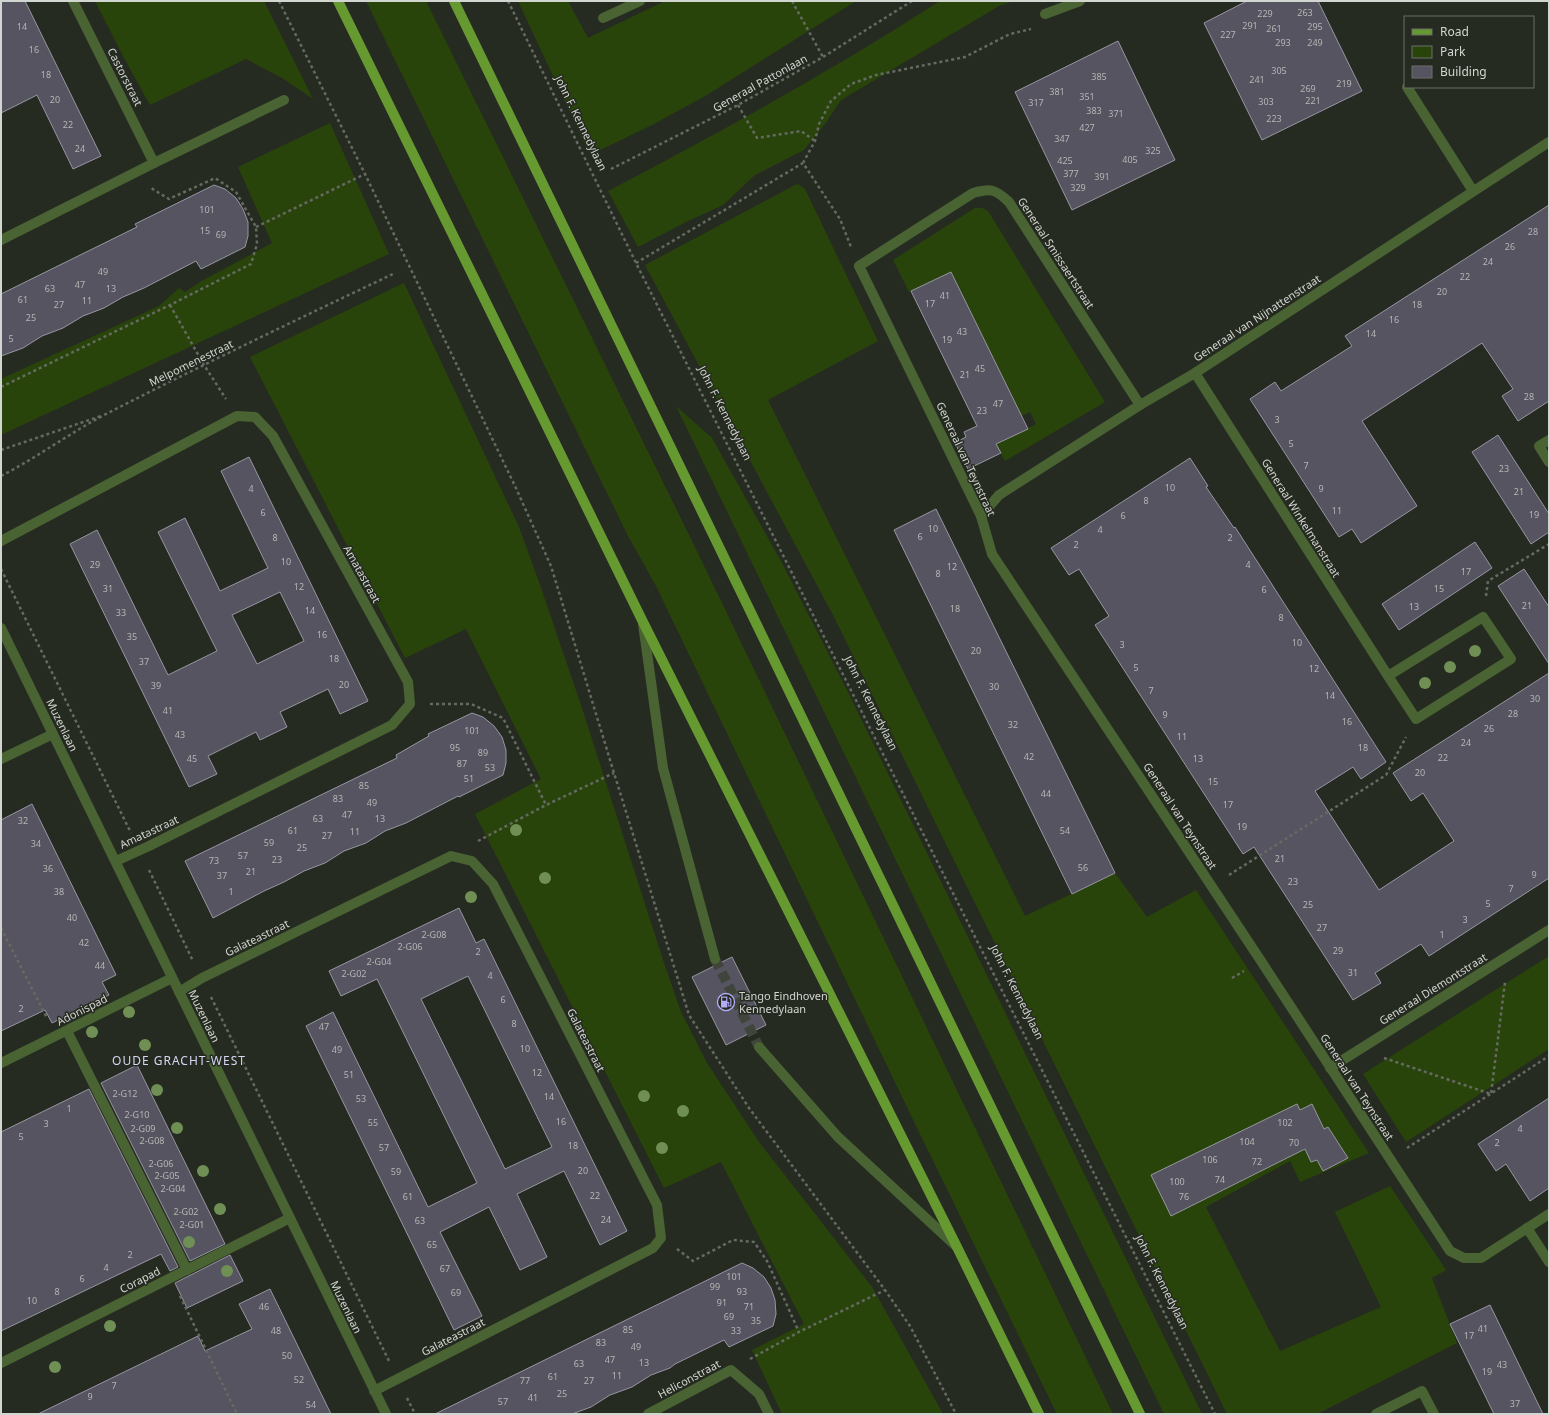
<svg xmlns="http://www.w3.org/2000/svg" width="1550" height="1415" viewBox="0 0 1550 1415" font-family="'Noto Sans',sans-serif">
<rect width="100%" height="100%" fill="#262b22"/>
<g fill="#29440a">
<polygon points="95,1 264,1 313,99 282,78 246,59 150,105 123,56"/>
<polygon points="366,1 426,1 694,545 1113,1414 1057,1414 919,1132 656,586 628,536"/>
<polygon points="518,1 568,1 588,38 665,1 856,1 707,95 654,124 590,155"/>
<path d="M940 1H1014L999 6 841 100 825 124 804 150 755 175 723 205 686 222 638 247 608 191C721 132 833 70 940 1Z"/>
<polygon points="330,123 389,254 1,435 1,379 159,306 179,288 185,292 200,282 272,243 238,167"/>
<polygon points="798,184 805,189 878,341 768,400 1025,916 1115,873 1147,917 1196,890 1369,1153 1300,1182 1290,1161 1206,1207 1280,1351 1381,1307 1335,1212 1390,1186 1446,1270 1432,1278 1457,1343 1317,1414 1227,1414 833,615 645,265 795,185"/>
<polygon points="975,208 982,208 988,211 1105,402 1005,461 996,444 1036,424 1030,412 1021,416 951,272 909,292 893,260"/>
<polygon points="404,283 519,527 539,582 581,705 663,960 681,1012 707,1063 759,1142 872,1287 943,1414 782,1414 752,1350 804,1324 721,1162 664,1188 475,814 541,779 466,629 405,658 250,357"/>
<polygon points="676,406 712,438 782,563 847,690 1202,1414 1164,1414"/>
<polygon points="1549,956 1549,1049 1406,1142 1363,1074"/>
</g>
<g fill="#555460" stroke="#9796a3" fill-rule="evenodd">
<polygon points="1,1 25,1 101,156 73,169 37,95 1,113"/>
<polygon points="1247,1 1318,1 1362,91 1262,140 1204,23"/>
<polygon points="1118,41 1175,160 1072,210 1015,92"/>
<polygon points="214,185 225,189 236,198 243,209 248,222 248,236 245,247 201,269 196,261 144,288 123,297 104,308 83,316 63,328 42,336 23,348 1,356 1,294 137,227 135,224"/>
<polygon points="1549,205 1549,401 1518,421 1502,396 1513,389 1482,343 1362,421 1417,506 1361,543 1352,529 1339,537 1250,399 1275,382 1281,391 1352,346 1345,336"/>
<polygon points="951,272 1028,429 996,444 1001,453 968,469 955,443 966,437 964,432 977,426 911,291"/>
<polygon points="1498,435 1549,514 1549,532 1531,544 1472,452"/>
<path d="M249 457 368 701 340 714 328 689 280 712 287 727 260 740 256 732 208 756 217 774 189 787 70 544 97 530 168 675 217 651 158 532 185 518 220 591 268 568 221 471ZM280 592 304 641 257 664 232 615Z"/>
<polygon points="1190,458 1208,486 1206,487 1234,528 1235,527 1386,762 1361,779 1353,767 1315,791 1379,890 1454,841 1423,793 1411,801 1393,773 1549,673 1549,878 1429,956 1421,944 1375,973 1381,983 1353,1000 1254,847 1243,854 1095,625 1109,616 1079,569 1069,575 1051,548"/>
<polygon points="936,509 1115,873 1072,894 894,530"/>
<polygon points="1475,542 1492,568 1399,630 1382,604"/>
<polygon points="1524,569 1549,607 1549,664 1498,586"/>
<polygon points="472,713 483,717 494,726 502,737 506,750 506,763 503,775 459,797 458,796 406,823 385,831 366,843 344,851 325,863 304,871 284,882 264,891 213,918 185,861 397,758 396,755 429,736 428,734"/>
<polygon points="32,804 116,975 102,982 109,995 52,1023 45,1010 1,1031 1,820"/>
<path d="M459 908 476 943 484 939 627 1231 600 1245 564 1171 517 1194 547 1257 535 1263 520 1270 489 1207 440 1232 482 1316 454 1330 306 1026 333 1012 428 1207 477 1183 377 979 341 996 329 971ZM468 976 552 1147 505 1169 421 999Z"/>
<polygon points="732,957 766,1025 726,1045 692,977"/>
<polygon points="137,1065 225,1244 190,1261 101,1083"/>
<polygon points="89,1089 178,1267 170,1271 161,1254 1,1331 1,1132"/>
<polygon points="1549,1098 1549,1188 1530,1201 1506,1164 1496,1171 1478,1144"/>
<polygon points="1297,1104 1300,1110 1312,1104 1324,1129 1328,1127 1348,1158 1323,1171 1317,1160 1311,1162 1305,1149 1171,1216 1151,1175"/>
<polygon points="230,1255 243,1281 187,1308 175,1283"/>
<polygon points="742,1263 753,1268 764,1277 771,1288 775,1300 776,1314 773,1326 729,1347 724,1340 675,1364 670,1368 651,1375 632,1387 610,1395 591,1407 572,1414 435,1414"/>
<polygon points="270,1289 331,1414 38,1414 198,1336 205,1351 252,1329 239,1304"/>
<polygon points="1490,1305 1543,1414 1494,1414 1450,1324"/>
</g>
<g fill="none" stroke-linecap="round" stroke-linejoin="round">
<polyline stroke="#40453c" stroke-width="10" stroke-dasharray="10 5" stroke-linecap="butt" points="715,959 759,1047"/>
<g stroke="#656a62" stroke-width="2.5" stroke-dasharray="3 3" stroke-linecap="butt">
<polyline points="279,1 365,174 515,486 551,566 614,773 689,1015 749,1108 885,1290 910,1326 956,1414"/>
<polyline points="508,1 636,263 1215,1414"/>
<polyline points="792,1 823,57"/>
<polyline points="738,105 757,138 801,131 815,141"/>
<polyline points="803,163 815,141 819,124 831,101 851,84 876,75 965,57 1010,34 1031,29"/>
<polyline points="611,169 738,105 823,57 912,1"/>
<polyline points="256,227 365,174"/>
<polyline points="636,263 803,163 840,219 851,247"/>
<polyline points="170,305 204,365 226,399"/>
<polyline points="1,387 170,305 251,264 257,244 256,227 236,192 215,178 169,199 151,188"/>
<polyline points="1,450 101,416"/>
<path d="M1 476C38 457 71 432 108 413 202 365 298 319 393 274"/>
<polyline points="1,569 131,833"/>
<polyline points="1486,596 1488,581 1549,544"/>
<polyline points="430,704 471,704 503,718 546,805"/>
<polyline points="478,841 546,805 614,773"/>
<polyline points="149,870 193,961"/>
<polyline points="1229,875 1386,775 1406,737"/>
<polyline points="1,928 47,1018"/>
<polyline points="1232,978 1244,971"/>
<polyline points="211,997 389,1361"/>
<polyline points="1384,1058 1491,1094 1505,982"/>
<polyline points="1407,1148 1549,1056"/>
<polyline points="677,1249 693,1261 733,1240 754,1242 767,1261 799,1332"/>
<polyline points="180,1296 237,1414"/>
<polyline points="750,1359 799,1332 885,1290"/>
<polyline points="407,1398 415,1414"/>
</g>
<g stroke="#496333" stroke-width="10">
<polyline points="1045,14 1080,1"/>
<polyline points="603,18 640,1"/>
<polyline points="1407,87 1473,191"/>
<polyline points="154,163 284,100"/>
<polyline points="1,240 154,163 73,1"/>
<polyline points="1195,373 1388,676 1416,719 1511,659 1483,617 1388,676"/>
<path d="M1140 405 1009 202C995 189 991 188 973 193L859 266 981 516 992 554 1261 961 1450 1251 1464 1258H1481L1549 1214"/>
<polyline points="1549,440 1539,446 1549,462"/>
<polyline points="981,516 999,495 1140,405 1195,373 1549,142"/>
<polyline points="1,541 237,416 255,417 273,436 408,682 410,704 392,725 149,846 116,861"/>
<polyline points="643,624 663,768 715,959"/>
<polyline points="1,628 386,1414"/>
<polyline points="1,759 53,734"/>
<polyline points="179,992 202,978 451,856 472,861 493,884 657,1205 661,1238 653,1248 374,1391"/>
<polyline points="67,1031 187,1270"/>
<polyline points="759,1047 838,1137 956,1246"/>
<polyline points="1,1063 172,978"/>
<polyline points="1330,1068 1549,930"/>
<polyline points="1527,1228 1549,1262"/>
<polyline points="1,1363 290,1218"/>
<polyline points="648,1414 731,1370 759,1394 769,1414"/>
<polyline points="1376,1414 1422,1391 1434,1414"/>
</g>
<g stroke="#669a31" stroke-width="10">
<polyline points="338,1 643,622 957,1247 1039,1414"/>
<polyline points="454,1 1140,1414"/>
</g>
</g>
<g fill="#6f8f54">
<circle cx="1475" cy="651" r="6"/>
<circle cx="1450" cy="667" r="6"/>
<circle cx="1425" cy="683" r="6"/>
<circle cx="516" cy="830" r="6"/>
<circle cx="545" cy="878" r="6"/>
<circle cx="471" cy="897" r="6"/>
<circle cx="129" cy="1012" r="6"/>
<circle cx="92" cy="1032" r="6"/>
<circle cx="145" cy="1045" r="6"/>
<circle cx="157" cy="1090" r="6"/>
<circle cx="644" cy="1096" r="6"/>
<circle cx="683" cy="1111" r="6"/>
<circle cx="177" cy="1128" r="6"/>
<circle cx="662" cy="1148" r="6"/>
<circle cx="203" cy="1171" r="6"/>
<circle cx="220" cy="1209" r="6"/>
<circle cx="189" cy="1242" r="6"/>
<circle cx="227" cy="1271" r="6"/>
<circle cx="110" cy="1326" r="6"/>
<circle cx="55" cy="1367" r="6"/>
</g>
<defs>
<g id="fuel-ring" transform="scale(0.9)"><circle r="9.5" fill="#262b22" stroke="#b4acf9" stroke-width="1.5"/><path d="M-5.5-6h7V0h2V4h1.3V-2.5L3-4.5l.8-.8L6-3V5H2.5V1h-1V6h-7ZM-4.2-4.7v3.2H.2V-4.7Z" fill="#b4acf9"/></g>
</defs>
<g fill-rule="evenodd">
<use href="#fuel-ring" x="726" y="1002"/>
</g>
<g text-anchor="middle" stroke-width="3" stroke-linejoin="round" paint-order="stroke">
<g font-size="9" fill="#b3b6b4">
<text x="1305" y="16">263</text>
<text x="1265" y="17">229</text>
<text x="1250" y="29">291</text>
<text x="22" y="30">14</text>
<text x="1315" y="30">295</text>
<text x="1274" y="32">261</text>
<text x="1228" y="38">227</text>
<text x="1283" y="46">293</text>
<text x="1315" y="46">249</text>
<text x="34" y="53">16</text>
<text x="1279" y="74">305</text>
<text x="46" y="78">18</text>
<text x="1099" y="80">385</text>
<text x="1257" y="83">241</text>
<text x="1344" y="87">219</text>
<text x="1308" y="92">269</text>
<text x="1057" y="95">381</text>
<text x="1087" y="100">351</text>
<text x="55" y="103">20</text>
<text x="1313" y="104">221</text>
<text x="1266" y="105">303</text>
<text x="1036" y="106">317</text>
<text x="1094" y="114">383</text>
<text x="1116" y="117">371</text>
<text x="1274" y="122">223</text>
<text x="68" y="128">22</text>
<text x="1087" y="131">427</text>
<text x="1062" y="142">347</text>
<text x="80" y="152">24</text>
<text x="1153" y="154">325</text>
<text x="1130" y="163">405</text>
<text x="1065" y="164">425</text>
<text x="1071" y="177">377</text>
<text x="1102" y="180">391</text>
<text x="1078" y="191">329</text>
<text x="207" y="213">101</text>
<text x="205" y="234">15</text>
<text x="1533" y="235">28</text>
<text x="221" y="238">69</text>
<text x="1510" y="250">26</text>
<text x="1488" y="265">24</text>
<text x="103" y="275">49</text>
<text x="1465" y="280">22</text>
<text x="80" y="288">47</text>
<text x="50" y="292">63</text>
<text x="111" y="292">13</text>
<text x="1442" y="295">20</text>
<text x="945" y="299">41</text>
<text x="23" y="303">61</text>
<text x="87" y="304">11</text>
<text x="930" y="307">17</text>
<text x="59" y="308">27</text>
<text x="1417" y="308">18</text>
<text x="31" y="321">25</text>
<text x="1394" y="323">16</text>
<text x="962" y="335">43</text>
<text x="1371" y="337">14</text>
<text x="11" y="342">5</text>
<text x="947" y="343">19</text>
<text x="980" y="372">45</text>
<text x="965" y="378">21</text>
<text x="1529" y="400">28</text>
<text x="998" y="407">47</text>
<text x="982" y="414">23</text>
<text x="1277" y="423">3</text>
<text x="1291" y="447">5</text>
<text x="1306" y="469">7</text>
<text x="1504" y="472">23</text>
<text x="1170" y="491">10</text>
<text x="251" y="492">4</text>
<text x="1321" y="492">9</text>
<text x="1519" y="495">21</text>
<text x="1146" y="504">8</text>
<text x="1337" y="514">11</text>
<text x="263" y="516">6</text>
<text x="1534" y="518">19</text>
<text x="1123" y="519">6</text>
<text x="933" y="532">10</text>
<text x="1100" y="533">4</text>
<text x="920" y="540">6</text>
<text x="275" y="541">8</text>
<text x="1230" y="541">2</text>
<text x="1076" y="548">2</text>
<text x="286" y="565">10</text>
<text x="95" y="568">29</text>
<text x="1248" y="568">4</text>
<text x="952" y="570">12</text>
<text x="1466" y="575">17</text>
<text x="938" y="577">8</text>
<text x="299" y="590">12</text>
<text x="108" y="592">31</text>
<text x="1439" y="592">15</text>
<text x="1264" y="593">6</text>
<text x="1527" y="609">21</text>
<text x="1414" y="610">13</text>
<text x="955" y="612">18</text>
<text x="310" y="614">14</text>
<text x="121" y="616">33</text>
<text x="1281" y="621">8</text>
<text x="322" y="638">16</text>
<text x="132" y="640">35</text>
<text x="1297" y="646">10</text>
<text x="1122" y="648">3</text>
<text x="976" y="654">20</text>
<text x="334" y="662">18</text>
<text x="144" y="665">37</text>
<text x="1136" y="671">5</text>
<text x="1314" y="672">12</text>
<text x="344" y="688">20</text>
<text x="156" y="689">39</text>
<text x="994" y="690">30</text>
<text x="1151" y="694">7</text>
<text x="1330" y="699">14</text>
<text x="1535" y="702">30</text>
<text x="168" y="714">41</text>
<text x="1513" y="717">28</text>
<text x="1165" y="718">9</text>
<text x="1347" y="725">16</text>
<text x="1013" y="728">32</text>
<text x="1489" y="732">26</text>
<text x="472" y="734">101</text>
<text x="180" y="738">43</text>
<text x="1182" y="740">11</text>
<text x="1466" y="746">24</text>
<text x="455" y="751">95</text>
<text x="1363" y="751">18</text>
<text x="483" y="756">89</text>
<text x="1029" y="760">42</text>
<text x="1443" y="761">22</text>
<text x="192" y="762">45</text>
<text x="1198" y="762">13</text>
<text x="462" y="767">87</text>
<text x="490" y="771">53</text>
<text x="1420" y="776">20</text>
<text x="469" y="782">51</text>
<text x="1213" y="785">15</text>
<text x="364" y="789">85</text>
<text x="1046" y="797">44</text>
<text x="338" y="802">83</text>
<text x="372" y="806">49</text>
<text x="1228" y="808">17</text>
<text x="347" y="818">47</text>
<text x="318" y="822">63</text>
<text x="380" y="822">13</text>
<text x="23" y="824">32</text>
<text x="1242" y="830">19</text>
<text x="293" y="834">61</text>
<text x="1065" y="834">54</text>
<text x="355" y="835">11</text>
<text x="327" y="839">27</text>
<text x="269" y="846">59</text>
<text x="36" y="847">34</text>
<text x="302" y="851">25</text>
<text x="243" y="859">57</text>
<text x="1280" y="862">21</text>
<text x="277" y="863">23</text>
<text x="214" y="864">73</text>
<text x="1083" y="871">56</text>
<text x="48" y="872">36</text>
<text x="251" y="875">21</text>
<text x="1534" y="878">9</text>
<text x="222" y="879">37</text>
<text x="1293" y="885">23</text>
<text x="1511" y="892">7</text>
<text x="59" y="895">38</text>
<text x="231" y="895">1</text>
<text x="1488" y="907">5</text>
<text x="1308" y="908">25</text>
<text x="72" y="921">40</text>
<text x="1465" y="923">3</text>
<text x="1322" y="931">27</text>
<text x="434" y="938">2-G08</text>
<text x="1442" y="938">1</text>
<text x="84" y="946">42</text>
<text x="410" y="950">2-G06</text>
<text x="1338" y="954">29</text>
<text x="478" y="955">2</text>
<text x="379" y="965">2-G04</text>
<text x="100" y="969">44</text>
<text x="1353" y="976">31</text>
<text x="354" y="977">2-G02</text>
<text x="490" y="979">4</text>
<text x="503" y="1003">6</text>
<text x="21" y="1012">2</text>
<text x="514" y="1027">8</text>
<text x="324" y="1030">47</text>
<text x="525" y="1052">10</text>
<text x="337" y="1053">49</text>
<text x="537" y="1076">12</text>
<text x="349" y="1078">51</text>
<text x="125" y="1097">2-G12</text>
<text x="549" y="1100">14</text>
<text x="361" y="1102">53</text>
<text x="69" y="1112">1</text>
<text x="137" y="1118">2-G10</text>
<text x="561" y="1125">16</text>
<text x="373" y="1126">55</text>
<text x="1285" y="1126">102</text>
<text x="46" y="1127">3</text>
<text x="143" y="1132">2-G09</text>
<text x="1520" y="1132">4</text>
<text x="21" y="1140">5</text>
<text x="152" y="1144">2-G08</text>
<text x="1247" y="1145">104</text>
<text x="1294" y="1146">70</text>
<text x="1497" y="1146">2</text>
<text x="573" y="1149">18</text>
<text x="384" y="1151">57</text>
<text x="1210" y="1163">106</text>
<text x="1257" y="1165">72</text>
<text x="161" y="1167">2-G06</text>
<text x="583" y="1174">20</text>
<text x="396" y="1175">59</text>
<text x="167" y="1179">2-G05</text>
<text x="1220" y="1183">74</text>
<text x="1177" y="1185">100</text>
<text x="173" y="1192">2-G04</text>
<text x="595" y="1199">22</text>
<text x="408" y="1200">61</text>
<text x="1184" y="1200">76</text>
<text x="186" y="1215">2-G02</text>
<text x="606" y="1223">24</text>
<text x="420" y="1224">63</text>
<text x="192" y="1228">2-G01</text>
<text x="432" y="1248">65</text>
<text x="130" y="1258">2</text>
<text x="106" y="1271">4</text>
<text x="445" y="1272">67</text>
<text x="734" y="1280">101</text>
<text x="82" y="1282">6</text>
<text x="715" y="1290">99</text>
<text x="57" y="1295">8</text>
<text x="742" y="1295">93</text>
<text x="456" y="1296">69</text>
<text x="32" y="1304">10</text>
<text x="722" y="1306">91</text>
<text x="264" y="1310">46</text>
<text x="749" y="1310">71</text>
<text x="729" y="1320">69</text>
<text x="756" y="1324">35</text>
<text x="1483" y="1332">41</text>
<text x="628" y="1333">85</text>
<text x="276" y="1334">48</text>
<text x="736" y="1334">33</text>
<text x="1469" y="1339">17</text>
<text x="601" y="1346">83</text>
<text x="636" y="1350">49</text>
<text x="287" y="1359">50</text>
<text x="610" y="1363">47</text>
<text x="644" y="1366">13</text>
<text x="579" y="1367">63</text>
<text x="1502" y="1368">43</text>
<text x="1487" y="1375">19</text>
<text x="617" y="1379">11</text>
<text x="553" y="1380">61</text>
<text x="299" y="1383">52</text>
<text x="525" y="1384">77</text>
<text x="589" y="1384">27</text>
<text x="114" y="1389">7</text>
<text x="562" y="1397">25</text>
<text x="90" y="1400">9</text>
<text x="533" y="1401">41</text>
<text x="503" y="1405">57</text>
<text x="1515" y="1407">37</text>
<text x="311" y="1408">54</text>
</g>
<g font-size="11" fill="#d2d6d0" stroke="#262b22">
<text transform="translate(125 77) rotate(63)" y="4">Castorstraat</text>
<text transform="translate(760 83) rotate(-29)" y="4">Generaal Pattonlaan</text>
<text transform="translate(581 123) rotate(64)" y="4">John F. Kennedylaan</text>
<text transform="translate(1056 253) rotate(57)" y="4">Generaal Smissaertstraat</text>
<text transform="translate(1257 318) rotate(-33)" y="4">Generaal van Nijnattenstraat</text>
<text transform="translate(191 363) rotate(-26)" y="4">Melpomenestraat</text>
<text transform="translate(725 413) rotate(63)" y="4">John F. Kennedylaan</text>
<text transform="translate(966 459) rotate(65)" y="4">Generaal van Teynstraat</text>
<text transform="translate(1301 518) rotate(58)" y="4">Generaal Winkelmanstraat</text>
<text transform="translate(362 574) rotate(61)" y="4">Amatastraat</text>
<text transform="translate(871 703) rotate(63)" y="4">John F. Kennedylaan</text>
<text transform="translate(62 725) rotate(64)" y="4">Muzenlaan</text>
<text transform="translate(1180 816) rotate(57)" y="4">Generaal van Teynstraat</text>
<text transform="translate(149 832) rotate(-25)" y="4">Amatastraat</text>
<text transform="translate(257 938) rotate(-26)" y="4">Galateastraat</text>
<text transform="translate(1433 989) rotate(-32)" y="4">Generaal Diemontstraat</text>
<text transform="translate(1017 992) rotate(63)" y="4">John F. Kennedylaan</text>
<text transform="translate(82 1010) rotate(-27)" y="4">Adonispad</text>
<text transform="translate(204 1016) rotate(64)" y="4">Muzenlaan</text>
<text transform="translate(586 1040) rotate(63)" y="4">Galateastraat</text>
<text transform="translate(1357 1087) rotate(57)" y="4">Generaal van Teynstraat</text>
<text transform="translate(140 1280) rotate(-27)" y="4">Corapad</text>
<text transform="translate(1162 1282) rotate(63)" y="4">John F. Kennedylaan</text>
<text transform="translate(346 1307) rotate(64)" y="4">Muzenlaan</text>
<text transform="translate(453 1337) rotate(-27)" y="4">Galateastraat</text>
<text transform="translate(689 1379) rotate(-28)" y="4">Heliconstraat</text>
</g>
<g font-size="11" fill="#d2d6d0" stroke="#262b22" text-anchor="start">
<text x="739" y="1000">Tango Eindhoven<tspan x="739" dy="13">Kennedylaan</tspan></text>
</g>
<g font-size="12" letter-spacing="1" fill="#d7d6f3" stroke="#262b22">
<text x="179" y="1065">OUDE GRACHT-WEST</text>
</g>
</g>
<rect width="1550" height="1415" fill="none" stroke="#d2d6d0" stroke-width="4"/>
<rect x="1404" y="16" width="130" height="72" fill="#262b22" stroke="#6b6f68"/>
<rect x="1412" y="29" width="20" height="6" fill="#669a31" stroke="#6b6f68"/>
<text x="1440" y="36" font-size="12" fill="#d2d6d0">Road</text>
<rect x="1412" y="46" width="20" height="12" fill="#29440a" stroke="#6b6f68"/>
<text x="1440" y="56" font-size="12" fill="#d2d6d0">Park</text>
<rect x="1412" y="66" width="20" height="12" fill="#555460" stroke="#6b6f68"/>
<text x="1440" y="76" font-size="12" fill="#d2d6d0">Building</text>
</svg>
